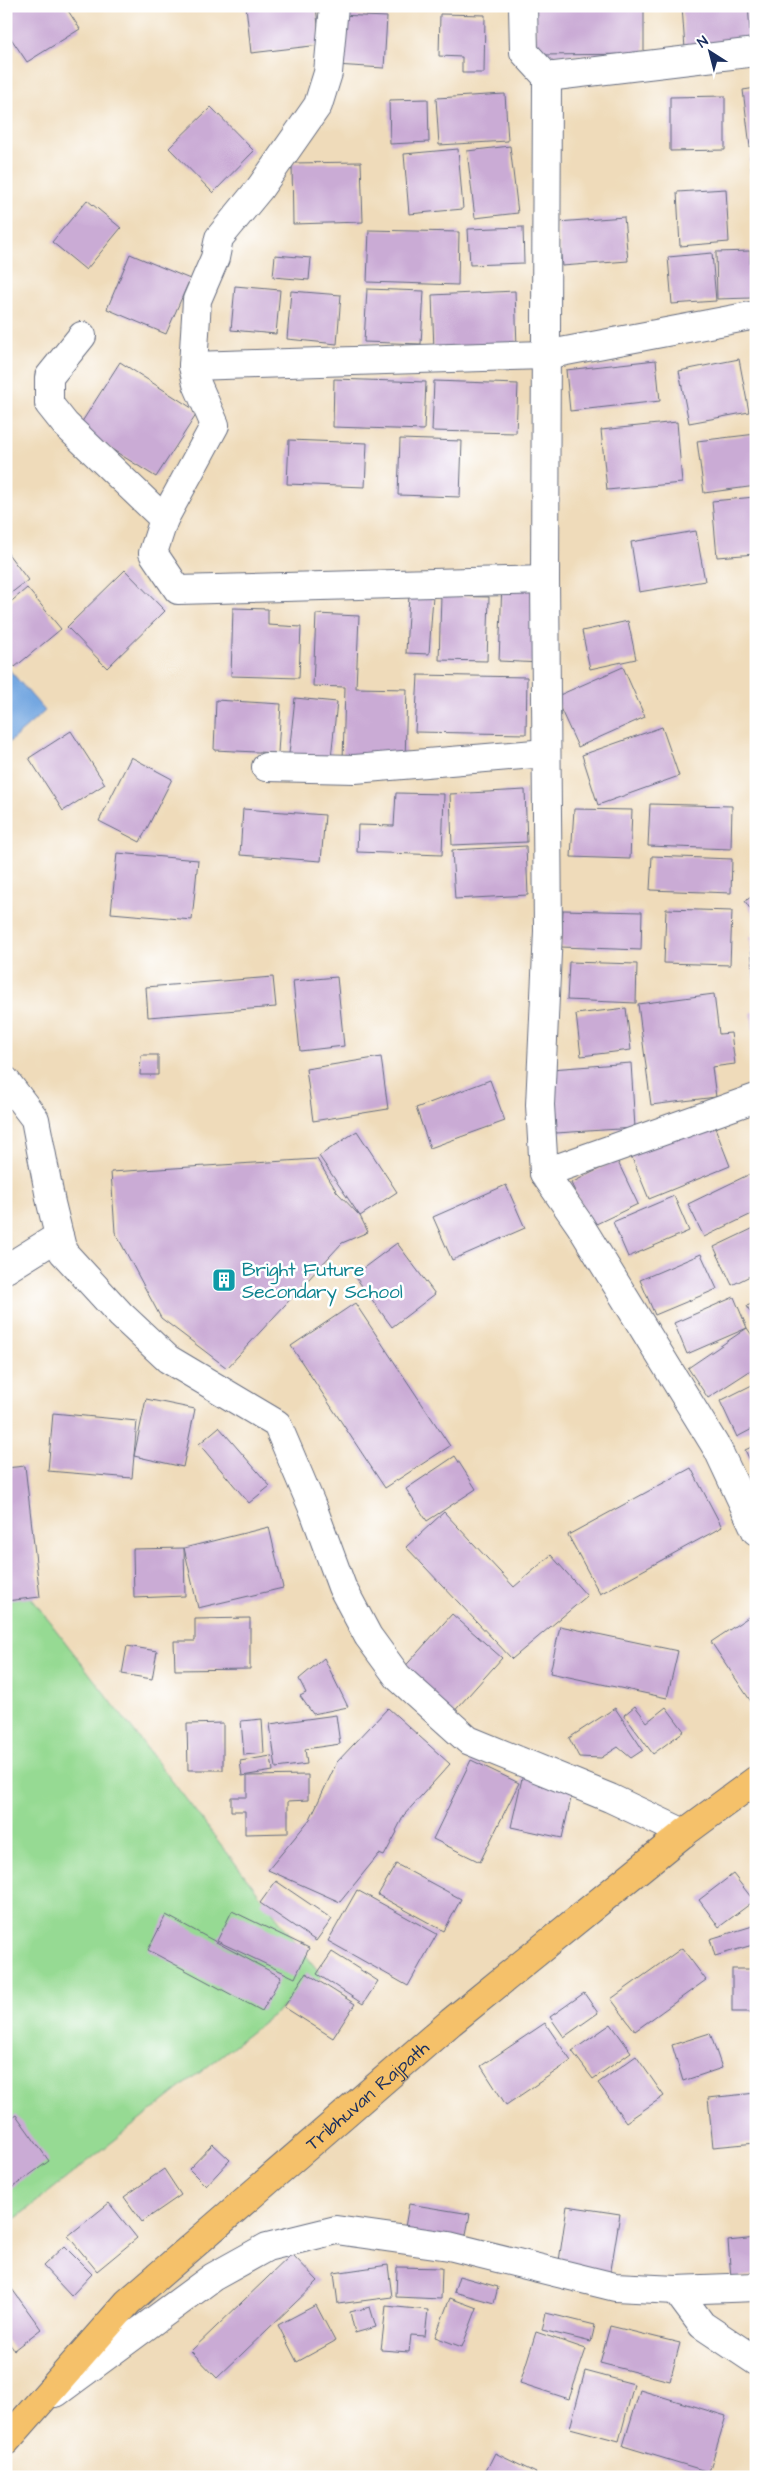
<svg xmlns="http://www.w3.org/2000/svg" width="762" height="2483" viewBox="0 0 762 2483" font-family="'Architects Daughter',sans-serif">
<rect width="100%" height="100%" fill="#fff"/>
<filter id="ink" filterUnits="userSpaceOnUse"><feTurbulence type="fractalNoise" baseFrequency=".02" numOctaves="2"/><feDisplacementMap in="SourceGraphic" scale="10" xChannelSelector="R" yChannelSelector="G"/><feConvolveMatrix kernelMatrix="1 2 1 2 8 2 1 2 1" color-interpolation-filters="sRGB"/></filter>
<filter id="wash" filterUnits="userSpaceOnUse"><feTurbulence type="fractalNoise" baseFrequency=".0096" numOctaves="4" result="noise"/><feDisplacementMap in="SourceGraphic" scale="20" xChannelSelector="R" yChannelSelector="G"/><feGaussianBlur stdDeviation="1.12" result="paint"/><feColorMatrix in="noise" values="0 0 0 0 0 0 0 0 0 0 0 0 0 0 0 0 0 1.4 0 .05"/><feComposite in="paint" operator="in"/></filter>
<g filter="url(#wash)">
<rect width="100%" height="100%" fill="#efdbba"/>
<polygon fill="#96da93" stroke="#588478" points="6,1565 322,1976 6,2226"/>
<polygon fill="#75a7e1" stroke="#486ba0" points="6,666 45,711 6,745"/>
<g id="blocks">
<g fill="#caabd5">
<polygon points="6,6 65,6 80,29 27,62 6,31"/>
<polygon points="246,6 316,6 320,45 251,53"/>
<polygon points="682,6 748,6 751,44 685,49"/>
<polygon points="644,7 644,54 536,55 535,8"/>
<polygon points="440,14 485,15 484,73 462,73 462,57 439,56"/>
<polygon points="338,15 387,17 384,68 335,65"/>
<polygon points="756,88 756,146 750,147 743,90"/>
<polygon points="505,94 508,141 439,145 436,98"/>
<polygon points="725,96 725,150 670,151 670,97"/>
<polygon points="428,99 429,142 390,144 389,100"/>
<polygon points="211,107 254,151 213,193 169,148"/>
<polygon points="510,146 518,213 475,218 467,151"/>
<polygon points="458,149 463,209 409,214 404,154"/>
<polygon points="756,155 756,202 754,202 750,156"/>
<polygon points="361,162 363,222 293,224 292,163"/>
<polygon points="726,189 729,242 680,246 677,192"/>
<polygon points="87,200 121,228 86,270 52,242"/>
<polygon points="624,217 628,261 562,266 558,222"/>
<polygon points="523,227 524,263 470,265 468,229"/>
<polygon points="369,230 459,232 458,285 367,282"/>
<polygon points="750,251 751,298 717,299 716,252"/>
<polygon points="712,253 716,301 672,304 668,257"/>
<polygon points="130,254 190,279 166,334 107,309"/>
<polygon points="275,255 311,258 309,280 273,277"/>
<polygon points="235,286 280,290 276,334 231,330"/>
<polygon points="367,289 424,291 421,344 364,342"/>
<polygon points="291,291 341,295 337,344 287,339"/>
<polygon points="515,291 517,347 434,351 432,295"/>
<polygon points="739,359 749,412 689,423 679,371"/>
<polygon points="656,360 660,401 570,411 566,370"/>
<polygon points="120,362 198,412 156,477 78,428"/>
<polygon points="334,379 426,382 424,430 333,427"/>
<polygon points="434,381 518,384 516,433 432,431"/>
<polygon points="677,422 682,483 607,490 601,430"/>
<polygon points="756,434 756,486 704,493 697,441"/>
<polygon points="400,439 462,441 460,497 398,495"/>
<polygon points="289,440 367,443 365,487 287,484"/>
<polygon points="755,497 756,554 717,557 712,501"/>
<polygon points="696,531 705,581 639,592 631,542"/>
<polygon points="6,551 28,580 6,597"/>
<polygon points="125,570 165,611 107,668 67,627"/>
<polygon points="502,582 544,583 541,663 499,661"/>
<polygon points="27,588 61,629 15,667 6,657 6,606"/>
<polygon points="409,594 433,596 429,654 406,653"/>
<polygon points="441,596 489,597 487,661 439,660"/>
<polygon points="233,608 268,609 268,625 301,627 299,678 231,676"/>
<polygon points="316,614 359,616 356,688 407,689 405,762 343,761 345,687 313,686"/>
<polygon points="628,621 636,659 590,669 582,631"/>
<polygon points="623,667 645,717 578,747 555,697"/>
<polygon points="418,675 527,677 526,734 415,732"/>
<polygon points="295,698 337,702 331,758 289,754"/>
<polygon points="216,700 281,704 278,753 214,750"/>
<polygon points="662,727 679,776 598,805 582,755"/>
<polygon points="71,731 105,784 63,811 29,758"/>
<polygon points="131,757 172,779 140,842 99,821"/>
<polygon points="525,790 527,842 452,845 450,794"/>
<polygon points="396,793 444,794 442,855 357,852 358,825 394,826"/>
<polygon points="650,804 732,806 731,849 648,846"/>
<polygon points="243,809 325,815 321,861 240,855"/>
<polygon points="574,809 632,810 630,859 571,857"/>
<polygon points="526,846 528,895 455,899 452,850"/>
<polygon points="117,853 198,860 192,920 111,913"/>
<polygon points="652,856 732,859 731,893 650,890"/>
<polygon points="756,894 756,918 745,901"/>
<polygon points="666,909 732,911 730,965 664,963"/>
<polygon points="563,910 642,912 641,950 561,947"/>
<polygon points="750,936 756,936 756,983 754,983"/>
<polygon points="569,962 637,964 636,1003 567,1000"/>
<polygon points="273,977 276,1007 148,1017 146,987"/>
<polygon points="337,977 344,1046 300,1051 293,981"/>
<polygon points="714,994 719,1034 731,1033 735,1064 712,1067 716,1097 651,1105 638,1004"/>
<polygon points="626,1008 631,1050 581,1056 576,1014"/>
<polygon points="751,1012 756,1012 756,1039 754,1039"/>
<polygon points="141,1055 158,1055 158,1075 140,1075"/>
<polygon points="381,1057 388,1109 313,1121 306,1069"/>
<polygon points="631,1063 635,1128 556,1133 551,1069"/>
<polygon points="490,1080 505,1121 430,1148 416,1108"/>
<polygon points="712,1120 730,1166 649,1199 630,1153"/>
<polygon points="357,1131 397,1192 360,1216 319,1156"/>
<polygon points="317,1159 337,1192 360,1216 368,1232 342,1243 227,1368 161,1318 115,1232 111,1172"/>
<polygon points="617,1160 638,1204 592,1226 571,1183"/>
<polygon points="752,1173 756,1181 756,1212 704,1237 688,1204"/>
<polygon points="506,1185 525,1228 452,1260 433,1217"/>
<polygon points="674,1196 689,1231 628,1257 613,1222"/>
<polygon points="756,1227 756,1273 732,1285 714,1247"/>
<polygon points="397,1243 435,1294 392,1327 354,1275"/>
<polygon points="701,1254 717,1289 655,1315 640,1280"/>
<polygon points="734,1297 747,1328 756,1341 756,1367 708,1398 688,1368 747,1328 687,1354 674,1323"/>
<polygon points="756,1302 756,1323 747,1306"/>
<polygon points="355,1303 450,1446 385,1488 291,1346"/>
<polygon points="756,1383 756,1427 737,1437 720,1401"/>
<polygon points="146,1399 195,1409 183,1467 134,1456"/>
<polygon points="53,1413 137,1421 132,1478 48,1471"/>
<polygon points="219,1427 270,1486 249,1503 199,1444"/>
<polygon points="756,1445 756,1472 745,1450"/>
<polygon points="455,1456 476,1489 427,1521 406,1489"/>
<polygon points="25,1466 40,1597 6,1601 6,1468"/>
<polygon points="691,1468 722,1527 600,1594 568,1535"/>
<polygon points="444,1512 514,1587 551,1555 587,1596 512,1659 406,1547"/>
<polygon points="269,1527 283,1588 198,1608 184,1548"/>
<polygon points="184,1548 185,1596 134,1598 133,1549"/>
<polygon points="756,1612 756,1709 711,1642"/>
<polygon points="452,1614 502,1658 451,1715 401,1671"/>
<polygon points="250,1618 250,1669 175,1670 174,1641 195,1641 195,1619"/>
<polygon points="560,1626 678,1651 667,1698 550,1673"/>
<polygon points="127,1646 157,1651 152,1679 122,1674"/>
<polygon points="324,1658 348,1707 313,1714 300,1696 306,1693 299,1679"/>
<polygon points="635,1706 647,1722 666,1707 684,1731 653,1754 624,1715"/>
<polygon points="388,1708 450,1764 404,1815 396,1831 397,1832 384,1856 379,1854 340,1902 268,1870 310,1819 337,1762"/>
<polygon points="615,1708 643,1750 631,1758 618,1747 601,1758 579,1757 569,1738"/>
<polygon points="336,1715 340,1744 305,1749 307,1764 276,1768 270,1724"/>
<polygon points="262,1719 264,1753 244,1755 241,1721"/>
<polygon points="223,1723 223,1770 188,1770 187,1724"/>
<polygon points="271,1756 273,1771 242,1776 240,1761"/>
<polygon points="471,1760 519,1783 480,1862 433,1839"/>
<polygon points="523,1774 574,1785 562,1838 511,1827"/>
<polygon points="308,1775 308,1800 288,1801 288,1833 245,1834 245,1811 231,1811 231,1797 247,1797 247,1776"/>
<polygon points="396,1864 461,1899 444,1931 378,1895"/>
<polygon points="733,1874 754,1901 719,1927 699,1900"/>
<polygon points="276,1881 332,1919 316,1941 260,1903"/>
<polygon points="357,1890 437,1934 408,1986 328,1941"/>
<polygon points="232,1911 309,1948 295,1978 217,1941"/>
<polygon points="166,1915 281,1977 262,2011 148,1950"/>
<polygon points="756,1925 756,1944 715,1956 710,1939"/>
<polygon points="682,1948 706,1980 635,2031 611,1999"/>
<polygon points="332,1952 378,1981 363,2004 317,1974"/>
<rect x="732" y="1969" width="24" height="43"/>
<polygon points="306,1973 355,2004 333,2038 284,2007"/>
<polygon points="584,1993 598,2013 564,2037 550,2017"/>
<polygon points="545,2023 571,2061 506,2105 481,2066"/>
<polygon points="611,2024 631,2052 593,2079 572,2051"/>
<polygon points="710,2033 722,2068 683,2081 672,2045"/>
<polygon points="636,2056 664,2096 626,2122 598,2083"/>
<polygon points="756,2093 756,2143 713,2147 708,2098"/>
<polygon points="16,2115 49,2161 6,2192 6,2122"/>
<polygon points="213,2144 230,2160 206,2186 189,2169"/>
<polygon points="164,2169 181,2195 142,2222 124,2197"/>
<polygon points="109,2203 137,2238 97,2271 68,2236"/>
<polygon points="409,2204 470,2214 464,2244 404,2233"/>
<polygon points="567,2206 620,2214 610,2276 558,2268"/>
<polygon points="756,2238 756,2275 731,2278 728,2241"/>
<polygon points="64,2246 92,2274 71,2296 43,2266"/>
<polygon points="292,2254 318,2281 217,2378 191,2351"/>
<polygon points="388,2265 392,2297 338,2304 334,2273"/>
<polygon points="397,2267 442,2268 441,2299 396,2297"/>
<polygon points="459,2276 498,2287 494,2303 454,2292"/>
<polygon points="12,2289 41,2329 14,2350 6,2339 6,2294"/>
<polygon points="450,2298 477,2308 462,2347 435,2337"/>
<polygon points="316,2305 335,2341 297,2362 278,2325"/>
<polygon points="386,2306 428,2310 425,2336 411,2335 409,2352 381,2350"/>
<polygon points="370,2307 376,2327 355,2333 350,2312"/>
<polygon points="546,2313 595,2325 591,2342 542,2330"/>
<polygon points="610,2326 680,2343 670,2381 600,2363"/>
<polygon points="536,2332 586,2349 569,2399 520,2383"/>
<polygon points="585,2371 634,2384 619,2441 570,2428"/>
<polygon points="640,2390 726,2416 709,2472 623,2446"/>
<polygon points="495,2453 536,2473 534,2477 483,2477"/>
</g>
</g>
</g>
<g filter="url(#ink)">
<use href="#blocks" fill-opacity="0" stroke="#656b7e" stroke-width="1"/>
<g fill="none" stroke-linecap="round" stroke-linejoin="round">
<g stroke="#656b7e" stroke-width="30">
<g id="minor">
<polyline points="334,6 328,73 318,105 260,188 219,238 215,258 197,300 193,366 197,384 215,425 164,519 153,553 178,590 545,580"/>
<polyline points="523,6 524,52 547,77 545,580 548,931 540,1105 544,1173 580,1225 718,1450 756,1531"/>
<polyline points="547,77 756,52"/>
<polyline points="82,336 49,377 49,404 65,424 164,519"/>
<polyline points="193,366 545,355 756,315"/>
<polyline points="266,767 355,769 546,753"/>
<polyline points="6,1081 35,1119 51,1203 63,1252 121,1315 168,1359 277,1424 314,1511 342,1587 368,1636 398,1677 468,1740 610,1798 684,1833"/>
<polyline points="544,1173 756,1098"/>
<polyline points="6,1269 59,1236"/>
<polyline points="676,2290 702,2325 756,2361"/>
<polyline points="56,2393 213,2277 267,2247 336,2230 449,2246 615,2287 676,2290 756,2287"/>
</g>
</g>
<g stroke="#656b7e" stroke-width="30">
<g id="trunk">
<path id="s1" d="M6 2441 128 2302 451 2022 684 1833 756 1780"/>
</g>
</g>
<use href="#minor" stroke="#fff" stroke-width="28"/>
<use href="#trunk" stroke="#f5c16b" stroke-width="28"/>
</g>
</g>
<defs>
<g id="building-square" transform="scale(1.25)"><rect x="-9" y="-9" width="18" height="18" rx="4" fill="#0f9aa8" stroke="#fff"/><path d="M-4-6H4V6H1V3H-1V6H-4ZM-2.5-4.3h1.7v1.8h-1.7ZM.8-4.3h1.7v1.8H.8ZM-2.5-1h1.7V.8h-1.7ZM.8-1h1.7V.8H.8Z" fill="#fff"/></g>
</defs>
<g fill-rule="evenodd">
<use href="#building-square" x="224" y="1280"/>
</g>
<g text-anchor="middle" stroke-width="5" stroke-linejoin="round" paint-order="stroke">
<g font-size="19" fill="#0d838f" stroke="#fff" text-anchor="start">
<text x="242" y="1276">Bright Future<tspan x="242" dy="22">Secondary School</tspan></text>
</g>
<g font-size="19" fill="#1b2f5e" stroke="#fff">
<text dy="7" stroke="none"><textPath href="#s1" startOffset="501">Tribhuvan Rajpath</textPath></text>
</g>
</g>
<rect width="762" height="2483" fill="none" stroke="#fff" stroke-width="25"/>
<g transform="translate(710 52) rotate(324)" stroke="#ffffff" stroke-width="4" paint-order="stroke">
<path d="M0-4L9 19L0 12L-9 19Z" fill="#1b2f5e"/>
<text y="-8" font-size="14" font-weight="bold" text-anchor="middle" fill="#1b2f5e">N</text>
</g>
</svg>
